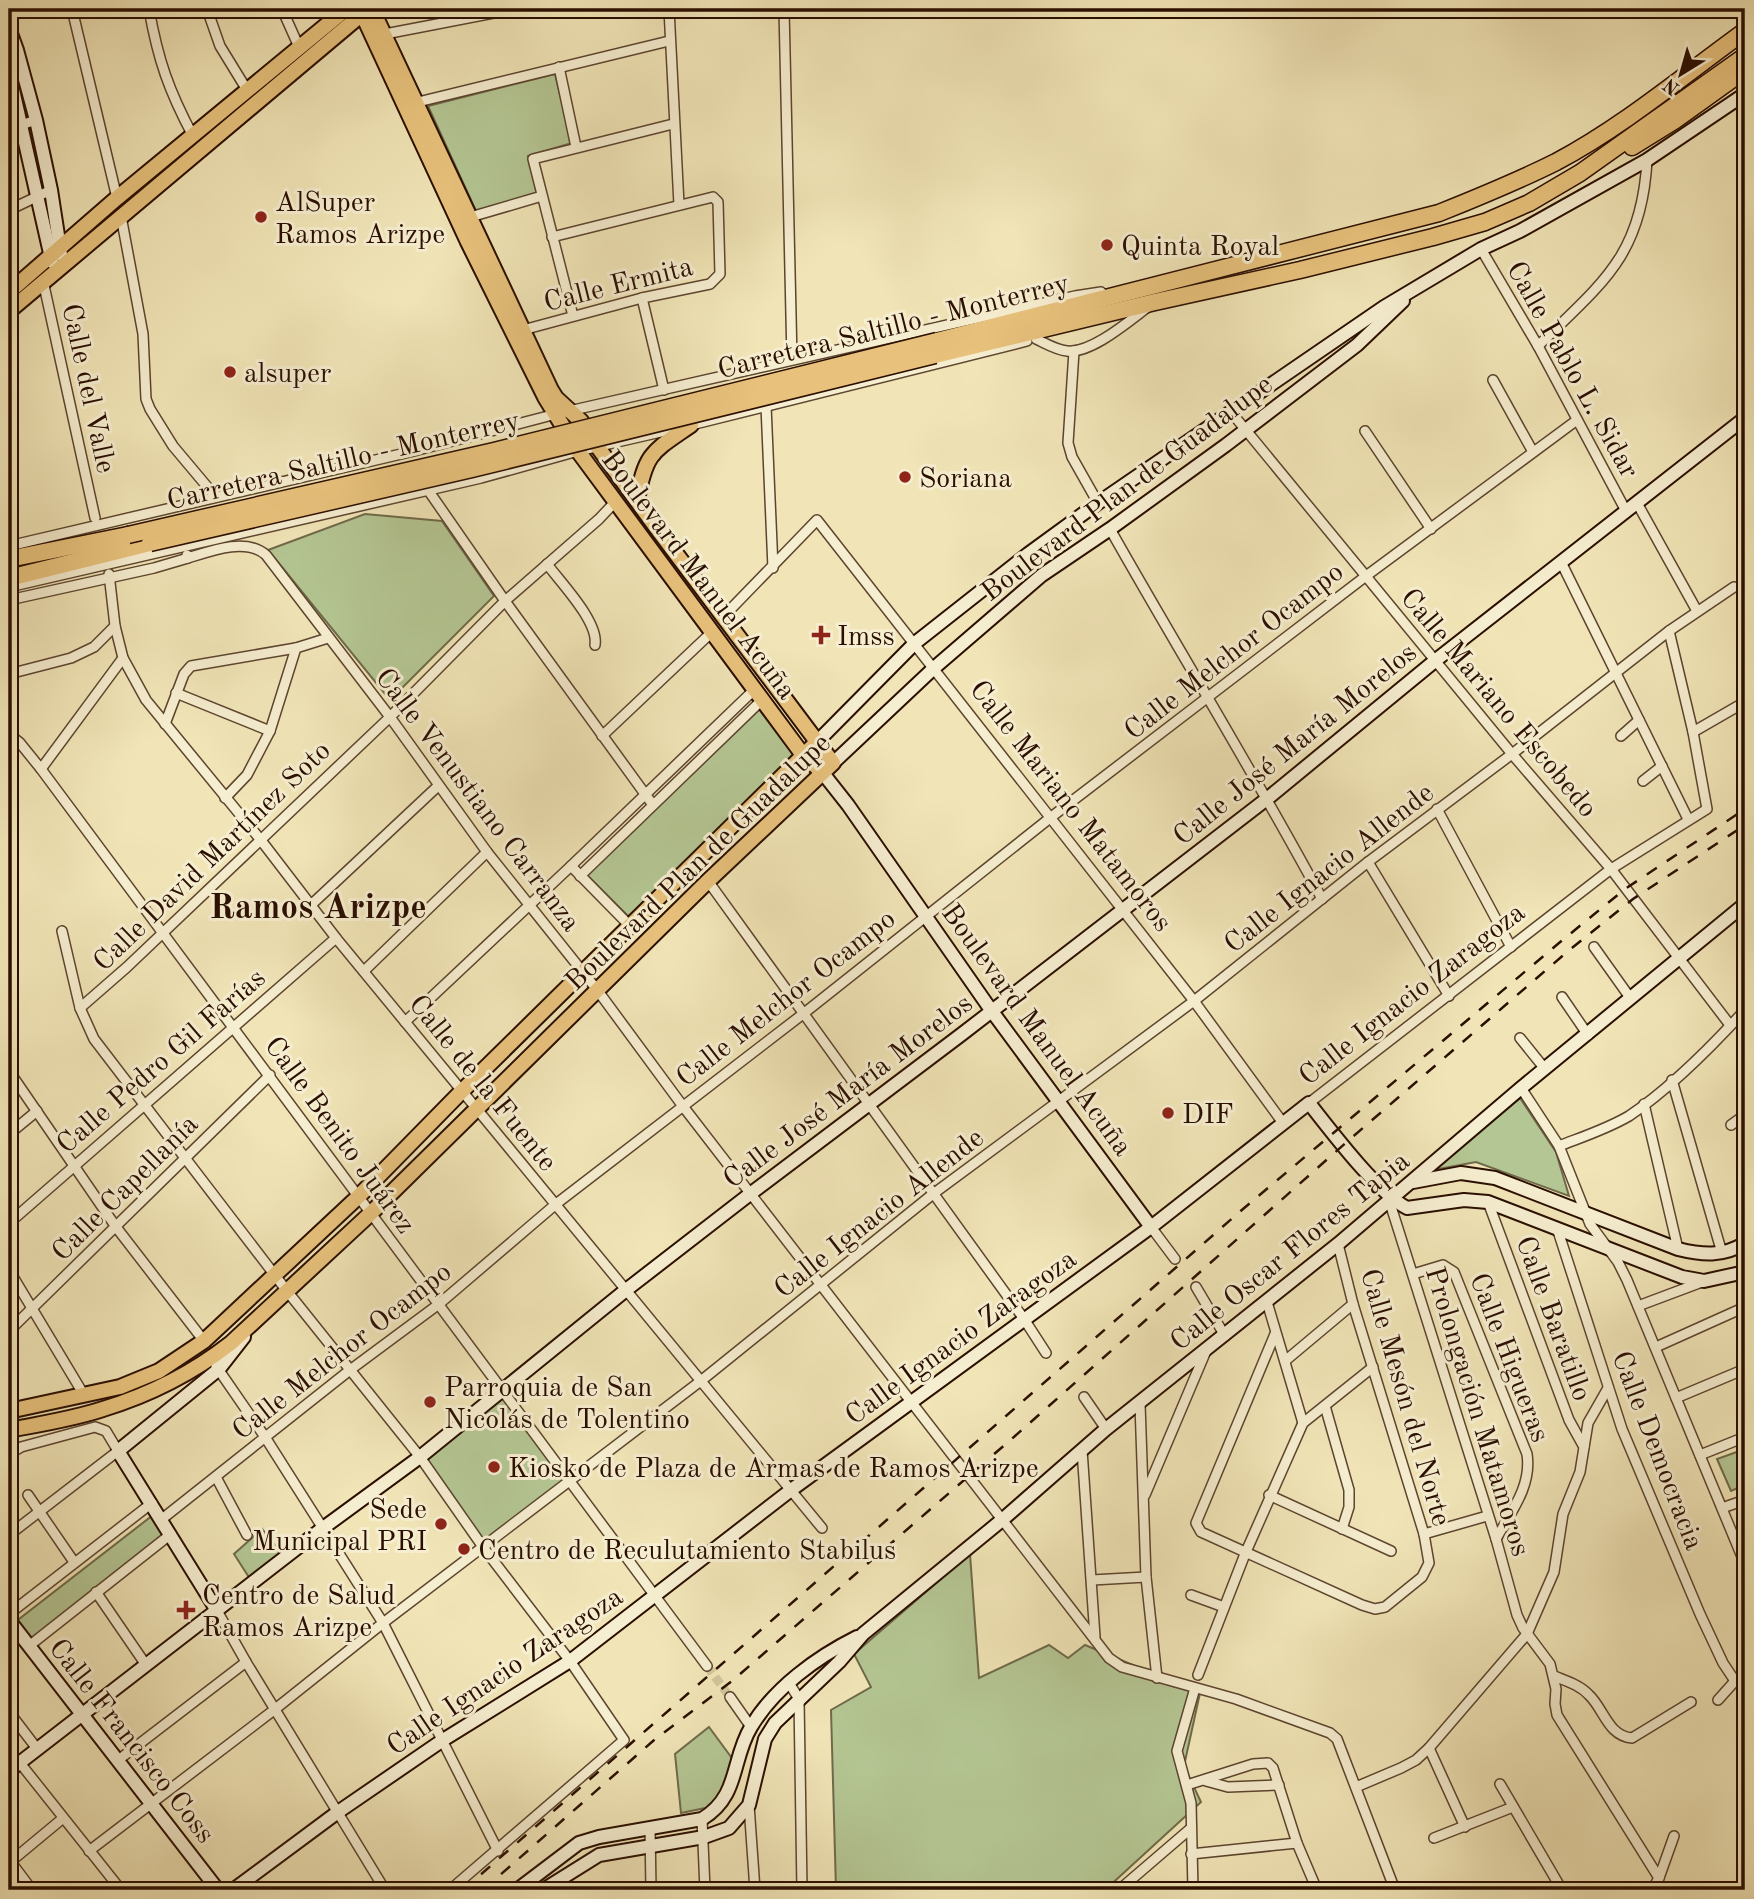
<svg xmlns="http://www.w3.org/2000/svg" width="1754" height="1899" viewBox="0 0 1754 1899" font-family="'Old Standard TT',serif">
<rect width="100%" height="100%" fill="#f1e5b7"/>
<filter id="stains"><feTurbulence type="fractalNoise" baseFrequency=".00286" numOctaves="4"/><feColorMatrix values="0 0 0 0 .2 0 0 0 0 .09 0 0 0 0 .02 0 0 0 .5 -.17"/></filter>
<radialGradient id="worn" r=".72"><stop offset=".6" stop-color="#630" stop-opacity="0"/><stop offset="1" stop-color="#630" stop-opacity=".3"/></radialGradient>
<g fill="#b4c693" stroke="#6f6a4a" stroke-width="2">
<polygon points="555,74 572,143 528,156 537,194 476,211 428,106"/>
<polygon points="365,514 442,521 494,596 390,700 268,550"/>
<polygon points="761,707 798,757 631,919 586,874"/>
<polygon points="1520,1098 1556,1152 1569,1196 1476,1162 1433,1170"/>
<polygon points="502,1394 568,1481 483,1545 421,1457"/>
<polygon points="1745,1449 1745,1485 1731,1491 1717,1459"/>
<polygon points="153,1515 163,1536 29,1641 14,1623"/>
<polygon points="262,1529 285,1557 252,1582 234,1554"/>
<polygon points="970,1554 979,1678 1049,1645 1068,1658 1085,1645 1200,1693 1184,1766 1201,1802 1105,1890 836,1890 831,1710 871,1687 854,1654"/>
<polygon points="709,1727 734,1761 726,1786 710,1807 681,1813 675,1754"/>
</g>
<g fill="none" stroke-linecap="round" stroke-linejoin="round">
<polyline stroke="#d3c59c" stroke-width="9" stroke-dasharray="9 4.5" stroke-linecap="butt" points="707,1666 730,1697"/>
<g stroke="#5c442e" stroke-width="12">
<g id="street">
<polyline points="72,9 117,198"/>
<path d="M149 9C158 60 169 91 193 136"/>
<polyline points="207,9 220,46 247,90"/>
<polyline points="282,9 299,47"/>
<polyline points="669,9 679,205"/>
<polyline points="784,9 792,359"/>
<polyline points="385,34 515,9"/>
<polyline points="559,67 576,147"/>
<polyline points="418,102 669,41"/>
<polyline points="9,129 36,120"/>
<polyline points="9,210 51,190"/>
<polyline points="121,216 143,334 146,399 150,409 173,446 215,496"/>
<polyline points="467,218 542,196"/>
<polyline points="1481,249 1538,346 1626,511"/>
<polyline points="43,281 95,518"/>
<polyline points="642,298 664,390"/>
<polyline points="573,316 533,159 673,124"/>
<polyline points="519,331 642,298 710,284 720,274 718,202 713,197 552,237"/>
<path d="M1036 339C1045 343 1056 350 1067 351 1091 354 1129 321 1148 307"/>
<path d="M1538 346C1602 283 1642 256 1647 160"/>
<polyline points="1074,351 1068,443 1072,457 1098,503"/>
<polyline points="1493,380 1533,452"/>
<polyline points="766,406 773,568"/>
<polyline points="1231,412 1512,754 1611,869 1730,1025"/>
<polyline points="1365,431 1431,529"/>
<polyline points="428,490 505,601 653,805"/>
<polyline points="1637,503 1697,611"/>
<path d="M1110 529C1180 653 1255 774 1322 899"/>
<polyline points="9,546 414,451 556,414 1075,296 1101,292"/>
<path d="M188 558C210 551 246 537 266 555L390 717 487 852 598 991 682 1105 1109 1658 1122 1667 1236 1699 1330 1733 1337 1739 1395 1890"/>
<polyline points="1561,562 1688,819"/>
<path d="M547 564C561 583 599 622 595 645"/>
<polyline points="109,574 115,626 123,658 146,700 260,839 336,938 822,1528"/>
<polyline points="9,587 481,478 578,451 691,425 1027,341"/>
<polyline points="9,600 154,568 188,558 187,555"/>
<polyline points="723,617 817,520 1194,1001 1283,1123"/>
<polyline points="9,674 71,658 94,647 115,626"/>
<polyline points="176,693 270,731"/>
<polyline points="165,724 184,674 191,666 296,648"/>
<polyline points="1693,732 1745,702"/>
<polyline points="9,734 20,743 41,769 707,1666"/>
<polyline points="602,736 712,632"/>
<polyline points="1621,736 1639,720"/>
<polyline points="41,769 123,658"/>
<polyline points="1643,781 1662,766"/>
<polyline points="225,798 247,775 270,731 296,648 328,638"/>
<polyline points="1437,809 1511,947"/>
<polyline points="1368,862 1449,996"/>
<polyline points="571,866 631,927"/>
<polyline points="580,876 762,700"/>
<polyline points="708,881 1024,1319 1046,1353"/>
<polyline points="311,905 438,786"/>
<polyline points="62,931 80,1008 94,1039 287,1291 420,1457 483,1547 570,1661 624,1740 450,1890"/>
<polyline points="1594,947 1631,999"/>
<polyline points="364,971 487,852"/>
<polyline points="1562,997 1588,1035"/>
<polyline points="80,1008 127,967 390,717 505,601 599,519 616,501"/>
<polyline points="405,1022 571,866 755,689"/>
<polyline points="1520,1038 1545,1069"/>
<polyline points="9,1071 116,1227 204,1341"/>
<polyline points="1672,1080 1722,1253"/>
<polyline points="1521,1088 1559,1146 1590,1224 1618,1262 1627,1280 1745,1564"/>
<polyline points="1309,1103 1611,869 1707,809 1693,732 1669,631"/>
<polyline points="1644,1104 1678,1249"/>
<polyline points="1731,1125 1745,1115"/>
<polyline points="9,1134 37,1111"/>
<path d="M1559 1146C1582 1137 1607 1129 1629 1116 1668 1090 1713 1045 1745 1010"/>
<polyline points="1742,1161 1745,1159"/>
<polyline points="1389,1200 1496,1539 1517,1615 1523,1628 1550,1664 1556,1689 1555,1704 1557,1715 1659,1878"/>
<polyline points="1488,1202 1569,1420 1584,1447"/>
<polyline points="16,1217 336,938"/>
<polyline points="1151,1227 1175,1259"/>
<polyline points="1557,1228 1622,1429 1700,1614 1723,1663 1735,1681"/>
<path d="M1413 1274 1443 1265 1454 1272 1527 1454C1532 1486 1511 1512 1496 1539"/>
<polyline points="12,1275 84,1395"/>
<polyline points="1196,1287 1225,1336"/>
<polyline points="1267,1302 1303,1423"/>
<polyline points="1638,1306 1702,1282"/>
<polyline points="9,1331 270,1075"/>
<polyline points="1275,1334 1196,1523 1201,1532 1362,1605 1375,1609 1385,1607 1422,1577 1429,1563 1424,1534 1353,1304 1338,1244"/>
<polyline points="1656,1347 1745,1307"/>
<polyline points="1285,1361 1353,1304"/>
<polyline points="216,1366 265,1437 383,1623 498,1851"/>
<polyline points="1084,1397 1106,1429"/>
<polyline points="1676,1398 1745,1369"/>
<polyline points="1140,1404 1146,1577 1157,1678"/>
<polyline points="1325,1406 1349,1490 1349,1507 1342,1529"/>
<polyline points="1082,1450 1095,1637"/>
<polyline points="9,1454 21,1447 95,1427 106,1431 118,1451 9,1535"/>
<polyline points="1700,1455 1745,1437"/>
<polyline points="216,1477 247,1535"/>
<polyline points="28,1495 74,1562"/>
<polyline points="1145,1495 1206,1351"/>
<polyline points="1269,1495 1391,1551"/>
<polyline points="1722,1508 1745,1500"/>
<polyline points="162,1519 350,1370 439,1304 556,1204 803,1014 1050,818 1366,576 1577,420"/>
<polyline points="1424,1534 1487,1516"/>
<polyline points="1092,1580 1146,1577"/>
<polyline points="96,1592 146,1665"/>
<polyline points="1191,1595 1224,1607"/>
<polyline points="216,1609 246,1662 385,1890"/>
<polyline points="9,1614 152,1503"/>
<polyline points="29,1646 171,1534"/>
<polyline points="1198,1675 1245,1554 1303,1423 1373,1367"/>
<path d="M1554 1676C1566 1681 1580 1685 1589 1695 1604 1709 1608 1736 1632 1738L1691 1702"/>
<polyline points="789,1683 799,1699 802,1890"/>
<polyline points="730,1697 751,1727"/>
<polyline points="1718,1700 1735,1681 1745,1674"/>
<polyline points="9,1712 38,1750"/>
<polyline points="1429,1748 1465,1827"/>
<polyline points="117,1761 246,1662"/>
<polyline points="20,1763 121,1890"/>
<polyline points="1206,1781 1228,1787 1279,1785"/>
<polyline points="1500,1784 1562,1890"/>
<polyline points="1187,1785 1253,1764 1268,1763 1273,1768 1297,1843 1317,1890"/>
<polyline points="1356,1787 1401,1768 1416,1760 1429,1748 1527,1634 1554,1572 1563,1514 1580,1472 1588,1423 1608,1388"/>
<polyline points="749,1805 755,1890"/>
<polyline points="702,1819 705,1890"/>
<polyline points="650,1828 651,1890"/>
<polyline points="1434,1838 1513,1807"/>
<polyline points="89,1851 274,1710 383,1623 702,1380 933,1194 1194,1001 1368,862 1512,754 1669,631 1734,587"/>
<polyline points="1191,1854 1297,1843"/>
<polyline points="11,1862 32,1890"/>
<polyline points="9,1863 62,1819"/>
<polyline points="1119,1890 1190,1829"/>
<polyline points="1193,1890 1191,1803 1177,1751 1195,1688"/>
<polyline points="1652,1890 1659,1878 1674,1836"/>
</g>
</g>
<g stroke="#2a0e00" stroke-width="16">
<g id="secondary">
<polyline points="9,28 17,50 36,120 51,190 61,255"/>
<polyline points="9,72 52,262"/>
<polyline points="816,743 915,643 1028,554 1098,503 1384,307 1481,249 1520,231 1647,160 1745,94"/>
<polyline points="833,763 934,668 1042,575 1110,529 1226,445 1357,345 1403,301"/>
<polyline points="822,772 848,805 991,1010 1151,1227"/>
<path d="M1413 1182 1461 1173 1495 1178 1678 1249C1702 1255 1723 1257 1745 1243"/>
<polyline points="216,1609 118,1451 219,1369 244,1337"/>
<polyline points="9,1620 218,1890"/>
<polyline points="9,1771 323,1528 420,1457 626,1290 750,1194 962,1034 1268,798 1436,660 1745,418"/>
<path d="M233 1890 338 1812 443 1740 570 1661 791 1490 1151 1227 1309 1103C1331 1131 1377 1192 1407 1208L1464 1200 1488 1202 1682 1277 1704 1281 1745 1272"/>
<path d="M517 1890 579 1843 599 1837 702 1819C740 1796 731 1760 751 1727 774 1688 817 1657 857 1637"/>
<polyline points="543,1890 599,1855 704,1837 729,1828 749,1805 765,1739 775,1723 839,1662 863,1634 1002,1520 1106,1429 1338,1244 1521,1088 1745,904"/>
</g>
</g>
<g stroke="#2a0e00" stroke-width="18">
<g id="primary">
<polyline points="360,9 468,242 545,397 578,451 803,755 822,772"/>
<polyline points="9,292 117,198 346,9"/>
<polyline points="9,311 368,9"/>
<path d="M637 500C646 452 652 452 691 425"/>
<polyline points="9,1411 120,1387 159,1371 204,1341 358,1197 462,1091 816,743"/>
<path d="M9 1430C40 1424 73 1419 103 1409 149 1395 194 1372 231 1343L370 1214 708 881 833 763 656 527 597 446 581 421 556 398 551 390 372 9"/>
</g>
</g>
<g stroke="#2a0e00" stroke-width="19">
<g id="highway">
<polyline points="1632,147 1674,121 1745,70"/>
<path d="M937 341 1439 213C1479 197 1518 181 1556 162 1624 126 1684 75 1745 31"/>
<polyline points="935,355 1155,302 1300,270 1433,237 1485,222 1529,203 1580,173 1745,56"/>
<polyline points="9,559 128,535"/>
<polyline points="9,578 150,543"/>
</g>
</g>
<use href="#street" stroke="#f6eed0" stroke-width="9"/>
<use href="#secondary" stroke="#f6eed0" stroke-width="12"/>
<use href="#primary" stroke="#e8c27c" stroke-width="14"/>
<use href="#highway" stroke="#e8c27c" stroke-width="16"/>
<g stroke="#2a0e00" stroke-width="2.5" stroke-dasharray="12 12" stroke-linecap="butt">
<polyline points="463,1890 1243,1209 1559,943 1625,889 1745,809"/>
<polyline points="483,1890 653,1741 732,1681 1015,1436 1349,1140 1567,952 1633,899 1745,825"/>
</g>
<g stroke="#2a0e00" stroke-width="19" stroke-linecap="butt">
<g id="highway-bridge">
<polyline points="128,535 494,451 937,341"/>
<polyline points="150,543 472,469 935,355"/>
</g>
</g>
<use href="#highway-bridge" stroke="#e8c27c" stroke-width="16"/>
</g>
<g fill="#8f2418" stroke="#f6eed0" stroke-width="2.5">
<circle cx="261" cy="217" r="7"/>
<circle cx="1107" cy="245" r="7"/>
<circle cx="230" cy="372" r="7"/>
<circle cx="905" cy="477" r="7"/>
<path d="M817.5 624.5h7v7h7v7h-7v7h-7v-7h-7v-7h7z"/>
<circle cx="1168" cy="1113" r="7"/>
<circle cx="430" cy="1402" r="7"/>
<circle cx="494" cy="1467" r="7"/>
<circle cx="441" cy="1524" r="7"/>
<circle cx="464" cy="1549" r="7"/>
<path d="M182.5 1599.5h7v7h7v7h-7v7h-7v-7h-7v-7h7z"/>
</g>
<g text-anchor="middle" stroke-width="6" stroke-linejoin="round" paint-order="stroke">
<g font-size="28" fill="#2a0e00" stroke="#f6eed0" text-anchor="start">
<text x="275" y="211">AlSuper<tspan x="275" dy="32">Ramos Arizpe</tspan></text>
<text x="1121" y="255">Quinta Royal</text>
<text x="244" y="382">alsuper</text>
<text x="919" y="487">Soriana</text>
<text x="837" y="645">Imss</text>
<text x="1182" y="1123">DIF</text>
<text x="444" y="1396">Parroquia de San<tspan x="444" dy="32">Nicolás de Tolentino</tspan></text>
<text x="508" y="1477">Kiosko de Plaza de Armas de Ramos Arizpe</text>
<text x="427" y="1518" text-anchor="end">Sede<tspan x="427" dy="32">Municipal PRI</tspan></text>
<text x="478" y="1559">Centro de Reculutamiento Stabilus</text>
<text x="202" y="1604">Centro de Salud<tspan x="202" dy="32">Ramos Arizpe</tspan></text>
</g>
<g font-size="28" fill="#2a0e00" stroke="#f6eed0">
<text transform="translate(618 283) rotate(-14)" y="10">Calle Ermita</text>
<text transform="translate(893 325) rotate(-14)" y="10">Carretera Saltillo - Monterrey</text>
<text transform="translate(1574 369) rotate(61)" y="10">Calle Pablo L. Sidar</text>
<text transform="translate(90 388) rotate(78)" y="10">Calle del Valle</text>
<text transform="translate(343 459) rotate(-13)" y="10">Carretera Saltillo - Monterrey</text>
<text transform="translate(1126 487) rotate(-37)" y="10">Boulevard Plan de Guadalupe</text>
<text transform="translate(700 574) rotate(53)" y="10">Boulevard Manuel Acuña</text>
<text transform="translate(1233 650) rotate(-38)" y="10">Calle Melchor Ocampo</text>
<text transform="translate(1500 702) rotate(50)" y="10">Calle Mariano Escobedo</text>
<text transform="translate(1294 743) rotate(-39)" y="10">Calle José María Morelos</text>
<text transform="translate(479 799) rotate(53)" y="10">Calle Venustiano Carranza</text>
<text transform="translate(1072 805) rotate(52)" y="10">Calle Mariano Matamoros</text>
<text transform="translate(211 855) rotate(-44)" y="10">Calle David Martínez Soto</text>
<text transform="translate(697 861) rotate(-44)" y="10">Boulevard Plan de Guadalupe</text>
<text transform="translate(1328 867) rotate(-38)" y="10">Calle Ignacio Allende</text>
<text transform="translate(1411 993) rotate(-38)" y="10">Calle Ignacio Zaragoza</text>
<text transform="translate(785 997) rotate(-38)" y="10">Calle Melchor Ocampo</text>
<text transform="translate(1038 1029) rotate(54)" y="10">Boulevard Manuel Acuña</text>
<text transform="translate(160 1060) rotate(-41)" y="10">Calle Pedro Gil Farías</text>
<text transform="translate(484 1082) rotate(51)" y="10">Calle de la Fuente</text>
<text transform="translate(847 1090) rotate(-37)" y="10">Calle José María Morelos</text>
<text transform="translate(341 1134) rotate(54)" y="10">Calle Benito Juárez</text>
<text transform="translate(124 1187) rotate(-45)" y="10">Calle Capellanía</text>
<text transform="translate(878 1212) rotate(-38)" y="10">Calle Ignacio Allende</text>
<text transform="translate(1289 1250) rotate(-39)" y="10">Calle Oscar Flores Tapia</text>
<text transform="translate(1555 1318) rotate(70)" y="10">Calle Baratillo</text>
<text transform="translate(960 1336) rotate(-36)" y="10">Calle Ignacio Zaragoza</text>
<text transform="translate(341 1350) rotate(-38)" y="10">Calle Melchor Ocampo</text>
<text transform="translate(1511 1357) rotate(69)" y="10">Calle Higueras</text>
<text transform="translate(1407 1397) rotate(74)" y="10">Calle Mesón del Norte</text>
<text transform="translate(1479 1411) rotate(73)" y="10">Prolongación Matamoros</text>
<text transform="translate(1659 1450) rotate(69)" y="10">Calle Democracia</text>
<text transform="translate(504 1670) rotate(-34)" y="10">Calle Ignacio Zaragoza</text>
<text transform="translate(133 1740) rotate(52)" y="10">Calle Francisco Coss</text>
</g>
<g font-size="35" font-weight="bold" fill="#2a0e00" stroke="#f6eed0">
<text x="318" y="918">Ramos Arizpe</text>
</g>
</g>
<rect width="1754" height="1899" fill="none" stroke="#f1e5b7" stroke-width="35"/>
<rect x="10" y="10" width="1733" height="1878" fill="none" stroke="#2a0e00" stroke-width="3.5"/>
<rect x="18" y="18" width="1719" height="1864" fill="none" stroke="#2a0e00" stroke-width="2"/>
<g transform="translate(1681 74) rotate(217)" stroke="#f6eed0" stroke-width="5" paint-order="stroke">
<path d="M0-5L12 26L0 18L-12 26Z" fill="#2a0e00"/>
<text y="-10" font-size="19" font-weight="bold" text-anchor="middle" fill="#2a0e00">N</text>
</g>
<rect width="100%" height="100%" filter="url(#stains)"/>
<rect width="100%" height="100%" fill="url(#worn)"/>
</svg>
